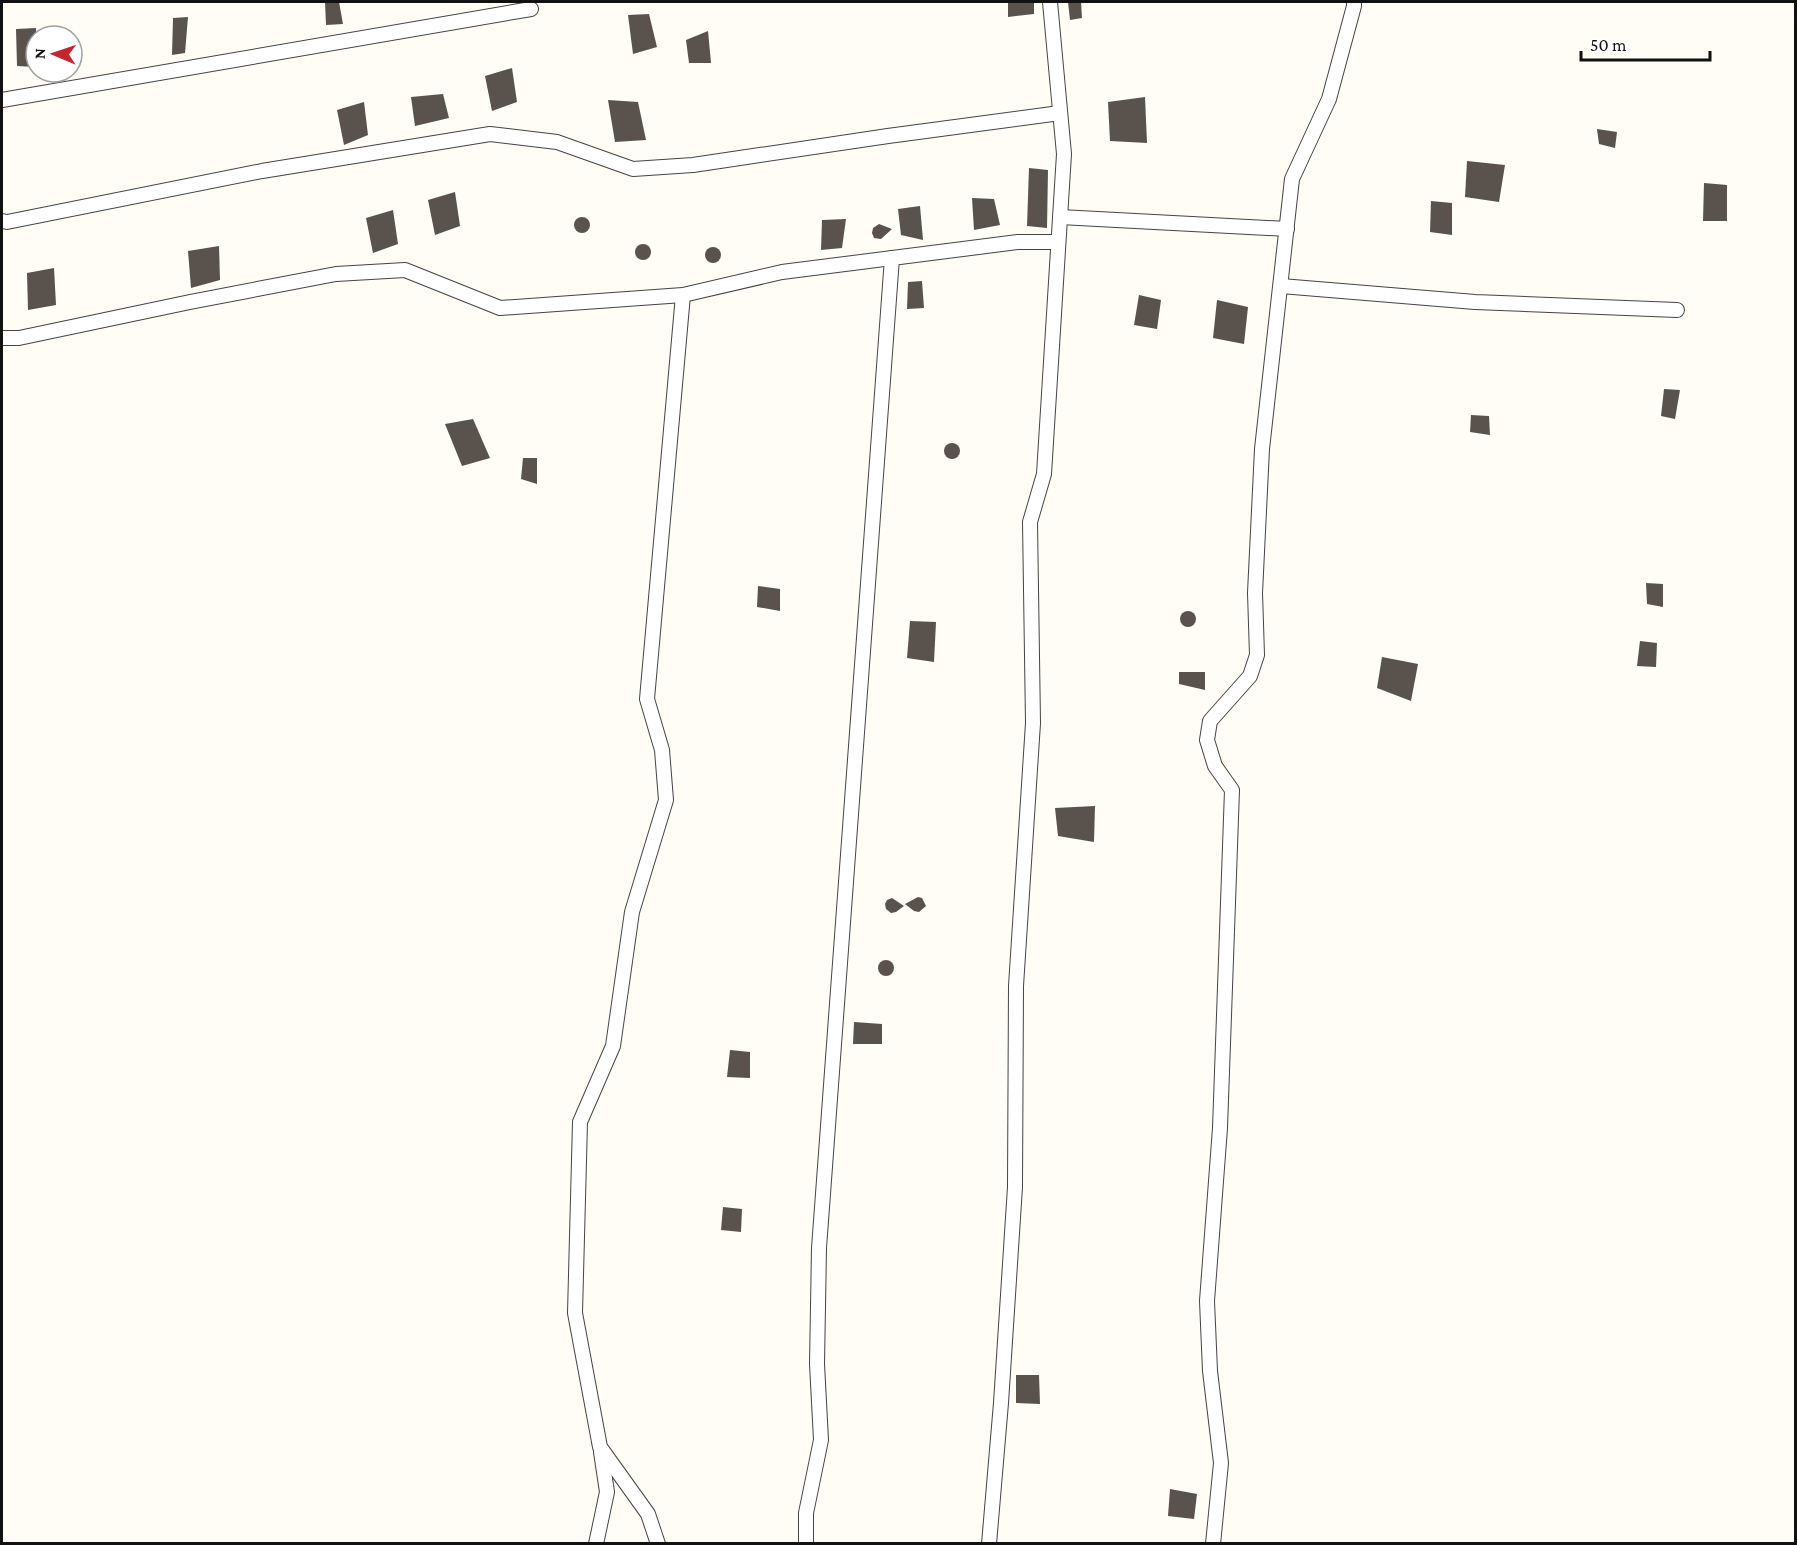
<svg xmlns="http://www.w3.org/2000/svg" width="1797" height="1545" viewBox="0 0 1797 1545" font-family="'Crimson Pro',serif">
<rect width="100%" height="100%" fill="#fffdf5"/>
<g fill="#5a524d">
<polygon points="325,2 339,2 343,24 326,25"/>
<polygon points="1008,2 1034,2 1034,14 1008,17"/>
<polygon points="1068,2 1081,2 1082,18 1070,20"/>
<polygon points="649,14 657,47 633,54 628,15"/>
<polygon points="188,17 185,53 172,55 173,18"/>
<polygon points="36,28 36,67 17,66 16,29"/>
<polygon points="708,31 711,63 689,63 686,40"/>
<polygon points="512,68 517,102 492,111 485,76"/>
<polygon points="443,94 449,118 415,126 411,97"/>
<polygon points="1145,97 1147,143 1110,141 1108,102"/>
<polygon points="608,100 638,102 646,140 615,142"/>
<polygon points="364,102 368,135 344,145 337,110"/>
<polygon points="1597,129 1617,132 1615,148 1599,144"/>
<polygon points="1467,161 1505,165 1499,202 1465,197"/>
<polygon points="1029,168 1048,170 1047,228 1027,226"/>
<polygon points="1704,183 1727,185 1727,221 1703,221"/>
<polygon points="455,192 460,226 435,235 428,200"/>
<polygon points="972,198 994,199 1000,225 974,230"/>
<polygon points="1431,201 1452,203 1452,235 1430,232"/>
<polygon points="920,206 923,240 901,235 898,209"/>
<polygon points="393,210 398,244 373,253 366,218"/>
<circle cx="582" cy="225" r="8"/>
<polygon points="846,219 842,248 821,250 822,220"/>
<polygon points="879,224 892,229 881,239 874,238 872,233 873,228"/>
<circle cx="643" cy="252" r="8"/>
<polygon points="219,246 220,280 191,288 188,251"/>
<circle cx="713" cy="255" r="8"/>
<polygon points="54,268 56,305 28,310 27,273"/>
<polygon points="922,281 924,308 907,309 908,282"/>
<polygon points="1139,295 1161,300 1157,329 1134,325"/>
<polygon points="1217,300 1248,307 1244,344 1213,338"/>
<polygon points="1664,389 1680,390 1675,419 1661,416"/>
<polygon points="1471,415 1489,416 1490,435 1470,432"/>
<polygon points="473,419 490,458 462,466 445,424"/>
<circle cx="952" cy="451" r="8"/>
<polygon points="523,458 537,458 537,484 521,479"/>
<polygon points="1646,583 1663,584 1663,607 1647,604"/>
<polygon points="758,586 780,589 780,611 757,607"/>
<circle cx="1188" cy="619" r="8"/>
<polygon points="910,621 936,622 934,662 907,658"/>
<polygon points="1640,641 1657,643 1656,667 1637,666"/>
<polygon points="1382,657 1418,664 1411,701 1377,688"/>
<polygon points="1179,672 1205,672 1205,690 1179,684"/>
<polygon points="1095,806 1094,842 1058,836 1055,808"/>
<polygon points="918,897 922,898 926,906 919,912 914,911 905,904"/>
<polygon points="892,898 904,906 896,912 891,913 886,909 885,904 887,900"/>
<circle cx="886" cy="968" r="8"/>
<polygon points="854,1022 882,1024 882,1044 853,1044"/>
<polygon points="730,1050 750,1052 750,1078 727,1077"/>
<polygon points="723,1207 742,1209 741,1232 721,1230"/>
<polygon points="1016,1375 1039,1375 1040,1404 1016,1403"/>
<polygon points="1170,1489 1197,1494 1194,1519 1168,1516"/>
</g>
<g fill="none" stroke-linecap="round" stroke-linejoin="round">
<g stroke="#444" stroke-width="16">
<g id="street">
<polyline points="2,100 531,9"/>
<polyline points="1060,217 1287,229"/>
<polyline points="2,221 7,222 262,171 490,134 557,142 633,169 693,165 888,136 1060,113"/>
<polyline points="1281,286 1475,302 1677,310"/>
<polyline points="2,338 19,338 190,302 336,274 405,270 500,308 683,295 782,272 1018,242 1058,242"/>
<polyline points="596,1544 607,1492 601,1452"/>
<polyline points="658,1544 648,1514 600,1447 575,1313 580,1122 613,1046 632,912 666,800 662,750 647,699 683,295"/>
<polyline points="806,1544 806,1513 821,1440 817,1364 819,1248 892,258"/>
<polyline points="989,1544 1001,1403 1015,1187 1016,986 1033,723 1030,522 1044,474 1064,154 1050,2"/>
<polyline points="1213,1544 1221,1463 1210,1371 1207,1301 1220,1128 1232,790 1215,766 1207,740 1210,721 1250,676 1257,655 1255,593 1262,449 1292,179 1329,99 1354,6 1354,2"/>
</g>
</g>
<use href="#street" stroke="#fff" stroke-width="14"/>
</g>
<rect width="1797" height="1545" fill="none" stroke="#111111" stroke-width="6"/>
<g transform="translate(54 54) rotate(272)"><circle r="28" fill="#ffffff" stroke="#a0a0a0" stroke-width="1.5"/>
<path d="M0-4.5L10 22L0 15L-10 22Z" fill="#c4262e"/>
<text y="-9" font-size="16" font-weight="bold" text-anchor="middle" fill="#111111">N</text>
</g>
<path d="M1581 51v9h129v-9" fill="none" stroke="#111111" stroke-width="3"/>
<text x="1590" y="51" font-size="18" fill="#111111" stroke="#ffffff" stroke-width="4.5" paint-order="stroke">50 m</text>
</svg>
